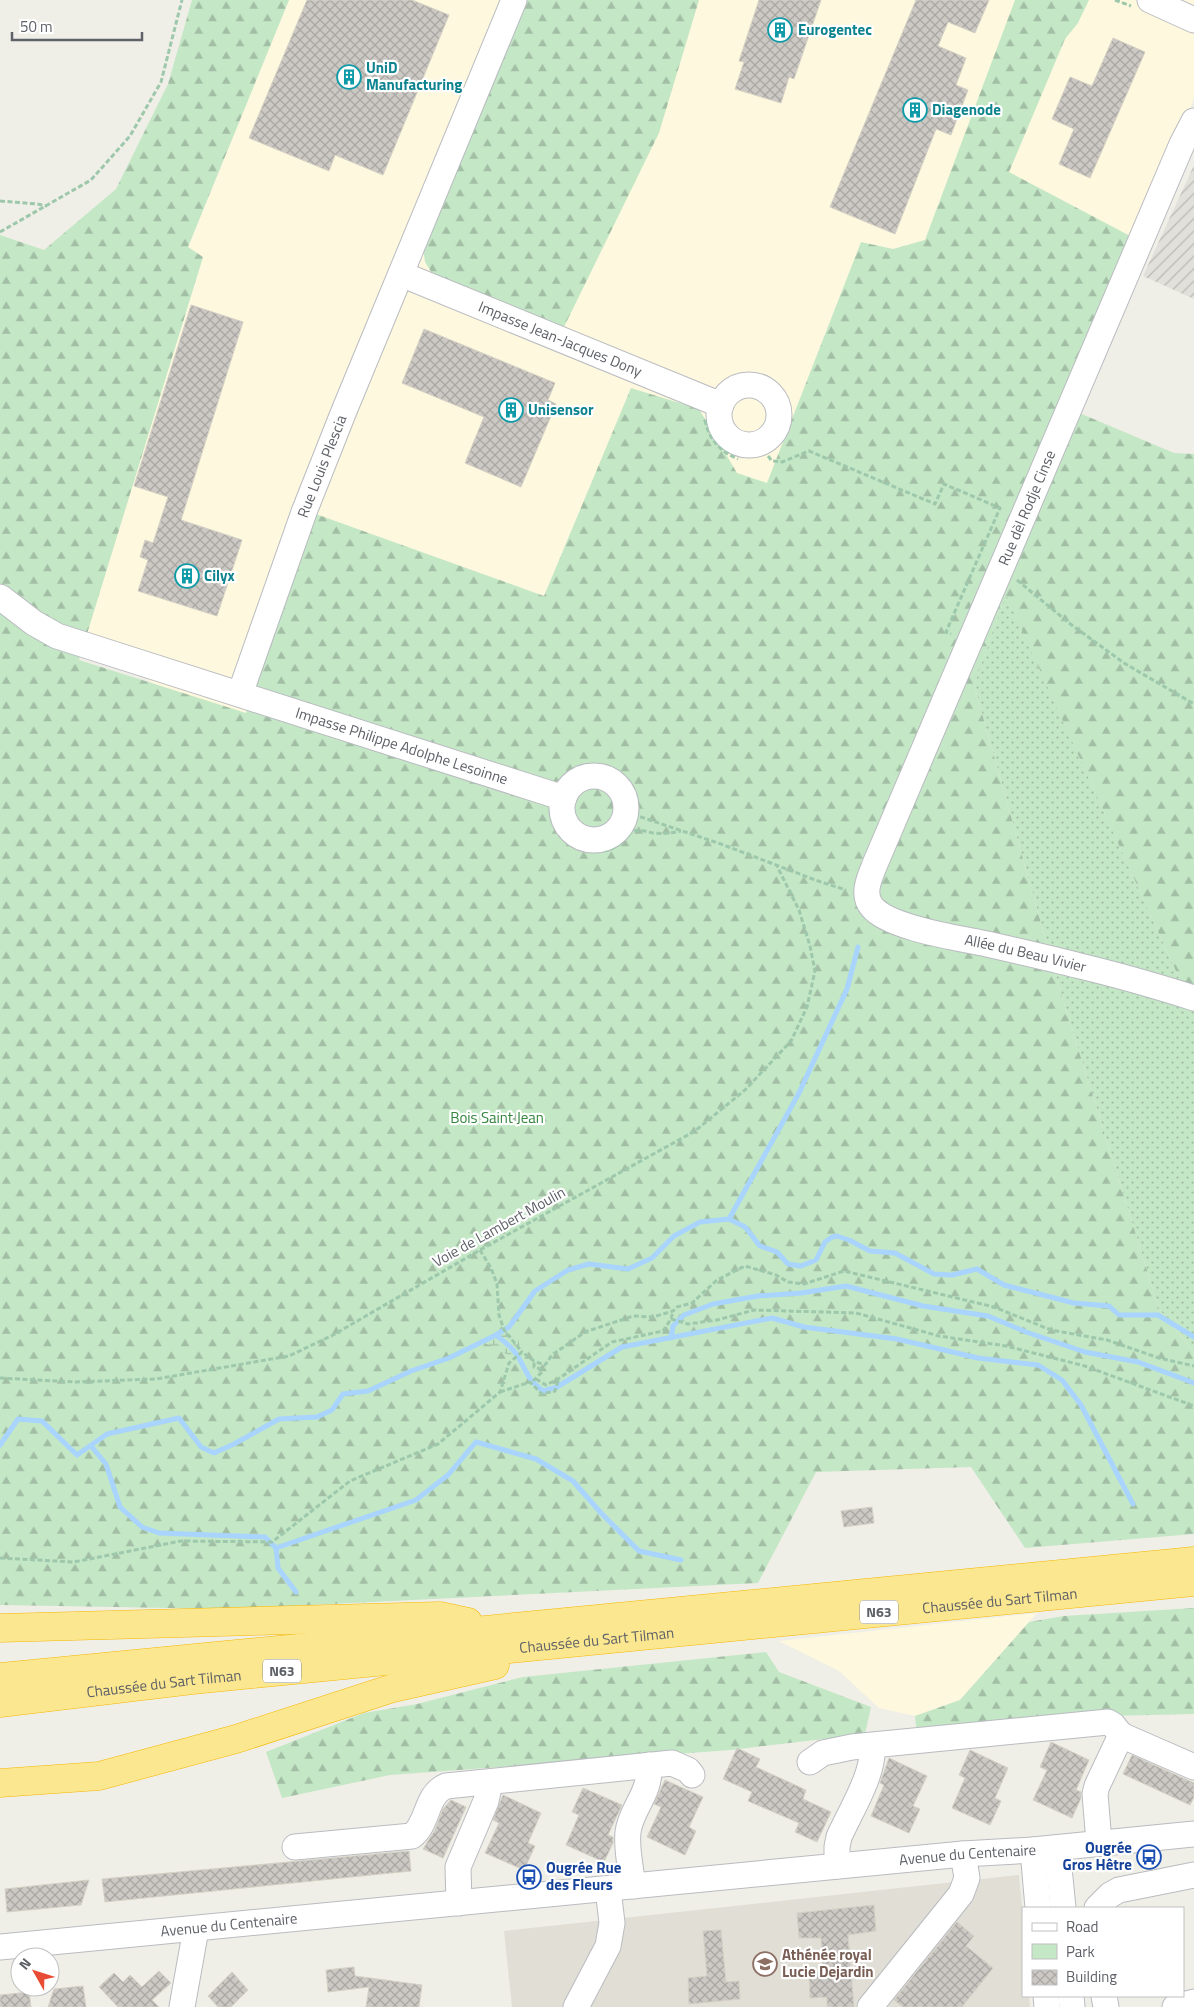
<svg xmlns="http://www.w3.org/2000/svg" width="1194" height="2007" viewBox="0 0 1194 2007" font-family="'Titillium Web',sans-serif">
<defs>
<pattern id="industrial-furrows" width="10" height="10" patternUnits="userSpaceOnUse" patternTransform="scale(1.25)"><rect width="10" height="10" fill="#e2e0db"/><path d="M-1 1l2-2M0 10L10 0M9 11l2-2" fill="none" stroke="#bab9b5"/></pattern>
<pattern id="green-dots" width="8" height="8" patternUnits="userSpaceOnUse" patternTransform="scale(1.25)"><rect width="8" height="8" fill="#c4e7c6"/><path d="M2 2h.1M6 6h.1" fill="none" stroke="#a2bfa5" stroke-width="1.8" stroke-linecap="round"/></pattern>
<pattern id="forest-firs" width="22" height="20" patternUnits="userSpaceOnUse" patternTransform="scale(1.25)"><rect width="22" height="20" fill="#c4e7c6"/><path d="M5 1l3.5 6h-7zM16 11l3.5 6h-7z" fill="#a2bfa5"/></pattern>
<pattern id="wetland-marsh" width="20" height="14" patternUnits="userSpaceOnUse" patternTransform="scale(1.25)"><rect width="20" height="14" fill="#c4e7c6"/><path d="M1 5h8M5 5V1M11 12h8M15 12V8" fill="none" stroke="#a2bfa5"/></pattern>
<pattern id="building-cross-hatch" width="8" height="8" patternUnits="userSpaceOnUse" patternTransform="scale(1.25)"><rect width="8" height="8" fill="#ccc9c4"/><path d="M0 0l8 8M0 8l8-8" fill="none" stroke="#a9a7a3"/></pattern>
</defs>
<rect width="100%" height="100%" fill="#f0efe7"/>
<g fill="#fef8de">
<polygon points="289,0 1194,0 1194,97 1192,104 1134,238 1127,234 745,1090 0,578 86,636 203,257 188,247"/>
<polygon points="1037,1613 960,1700 915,1716 879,1708 839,1671 779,1641"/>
</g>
<polygon fill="url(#industrial-furrows)" points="1194,165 1194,299 1143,276"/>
<polygon fill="#e0ded5" points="1019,1875 1023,1916 1023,1996 1029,1996 1030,2007 512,2007 504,1931"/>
<polygon fill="url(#green-dots)" points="1006,594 1194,1011 1194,1352 1159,1309 1059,987 974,685"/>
<g fill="url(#forest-firs)">
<polygon points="192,0 289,0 188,247 203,257 79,660 246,713 313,513 544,596 631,388 699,409 737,473 767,483 861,242 893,249 925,240 1015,0 1089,0 1078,23 1065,39 1009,172 1134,238 1058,404 1174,453 1194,454 1194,1011 1006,595 974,685 1059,987 1159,1309 1194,1352 1194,1534 1025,1548 971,1467 816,1472 758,1583 228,1609 0,1605 0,235 44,250 116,189 168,84"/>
<polygon points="525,0 699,0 659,133 563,329 433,275 425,262 423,247"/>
<polygon points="1194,1608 1194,1714 1106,1716 917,1736 915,1716 960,1700 1029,1622 1064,1616"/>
<polygon points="766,1652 779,1672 871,1707 865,1734 731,1750 390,1775 282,1798 266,1752 364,1713 417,1704 523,1677"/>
</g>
<path fill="url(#wetland-marsh)" d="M509 1327 514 1328C518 1335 522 1350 518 1358L504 1353 483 1342C488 1334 500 1329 509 1327Z"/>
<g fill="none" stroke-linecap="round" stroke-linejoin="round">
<g stroke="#a8d4fe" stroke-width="5">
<polyline points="729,1219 799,1093 847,989 858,947"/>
<path d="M496 1335C504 1341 511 1346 517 1355 527 1371 526 1378 543 1391L557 1387 622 1347 772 1318 804 1327 897 1339 978 1358 1038 1365 1062 1380 1081 1405 1133 1504"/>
<polyline points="671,1338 673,1326 684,1315 713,1304 758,1296 801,1293 846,1286 923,1306 988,1316 1026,1332 1085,1352 1138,1362 1194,1383"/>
<polyline points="0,1445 18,1419 42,1421 77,1455 107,1434 179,1418 201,1447 214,1453 234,1444 279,1419 317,1417 332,1410 343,1394 368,1391 411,1371 449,1358 496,1335 509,1327 535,1291 568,1270 589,1264 628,1269 652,1258 674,1236 700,1222 729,1219 745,1227 760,1246 777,1252 788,1264 801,1266 816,1260 825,1242 832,1237 837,1236 849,1240 870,1251 895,1253 934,1274 952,1275 977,1269 1004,1285 1074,1303 1109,1306 1119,1315 1158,1315 1194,1337"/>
<polyline points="91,1446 106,1464 120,1507 142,1527 159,1533 265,1537 276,1548 278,1568 296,1592"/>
<polyline points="276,1548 416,1500 448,1475 476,1442 536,1459 573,1481 601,1513 639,1551 681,1560"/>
</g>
</g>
<g fill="url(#building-cross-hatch)" stroke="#d5d1c5">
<polygon points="307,0 412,0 449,15 383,175 335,155 329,171 249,138"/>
<polygon points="759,0 821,0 794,79 789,77 781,103 735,89 744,62 739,61"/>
<polygon points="916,0 989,0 975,33 948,22 938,46 966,58 956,85 968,90 951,135 936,129 895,234 830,207"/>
<polygon points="1113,38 1145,52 1090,178 1059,164 1074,129 1052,119 1070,77 1092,86"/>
<polygon points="191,305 243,322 181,520 242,540 217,616 138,591 148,560 140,557 145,540 153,543 168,497 134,486"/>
<polygon points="424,329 555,383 548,400 556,404 521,487 465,463 484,417 402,383"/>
<polygon points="872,1507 874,1523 844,1527 841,1511"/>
<polygon points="1051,1742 1089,1760 1076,1790 1081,1792 1081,1798 1072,1818 1033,1800 1047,1770 1040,1767"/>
<polygon points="737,1748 760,1759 756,1767 806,1790 803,1799 831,1812 817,1842 795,1832 799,1823 748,1801 752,1792 723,1779"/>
<polygon points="970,1750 1008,1768 995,1798 1001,1801 990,1825 952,1808 965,1778 959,1775"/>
<polygon points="1132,1755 1194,1783 1194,1797 1190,1805 1123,1774"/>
<polygon points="889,1758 927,1776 913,1806 920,1809 909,1833 871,1816 884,1785 880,1783"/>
<polygon points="665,1780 703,1797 689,1827 696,1831 685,1855 647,1837 661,1807 654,1804"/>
<polygon points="583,1788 622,1805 608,1835 613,1837 613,1843 604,1862 566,1845 579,1815 572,1812"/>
<polygon points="503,1795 541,1813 528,1843 535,1846 524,1870 485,1853 499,1823 493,1820"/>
<polygon points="451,1800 466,1807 443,1858 423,1849 435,1830 443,1809"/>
<polygon points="409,1851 411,1871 105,1902 102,1879"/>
<polygon points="89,1880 81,1905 7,1912 5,1889"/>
<polygon points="874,1905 876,1931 848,1935 854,2007 827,2007 827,1997 810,1998 809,1972 823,1971 821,1938 799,1938 797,1913"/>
<polygon points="957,1922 974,1936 966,1946 993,1968 962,2007 903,2007 894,2000"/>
<polygon points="721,1930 726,1982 739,1981 740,1999 689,2004 688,1978 707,1976 703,1931"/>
<polygon points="354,1967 355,1976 422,1985 419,2007 366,2007 369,1987 328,1992 326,1970"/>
<polygon points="159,1971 171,1983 152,2000 159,2007 118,2007 99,1987 114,1973 123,1982 130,1975 142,1987"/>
<polygon points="232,1972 248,1990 231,2007 218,2007 208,1996"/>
<polygon points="83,1986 86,2007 48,2007 54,1989"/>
<polygon points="29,1992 31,2007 0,2007 0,1995"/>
</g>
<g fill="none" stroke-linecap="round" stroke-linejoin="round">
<g stroke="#b9bbc0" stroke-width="27">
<g id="minor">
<polyline points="1150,0 1194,20"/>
<path id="s1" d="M1194 121 1182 144 875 864C870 877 861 894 872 907 889 928 959 938 987 944 1018 951 1049 958 1080 966 1118 975 1156 986 1194 998"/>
<path id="s2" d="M401 274 721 405"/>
<circle cx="749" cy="415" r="30"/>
<path id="s3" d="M0 597 34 623 57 636 564 798"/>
<path id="s4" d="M240 694 304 512 344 411 514 0"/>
<circle cx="594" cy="808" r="32"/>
<polyline points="1121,1735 1194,1767"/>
<polyline points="810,1762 823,1753 852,1747 1108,1722 1113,1725 1121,1735 1097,1786 1095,1794 1099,1842"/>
<path d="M295 1847 412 1836C429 1823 425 1795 446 1786L672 1763 688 1770 692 1775"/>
<polyline points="1057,1848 1063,1908"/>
<polyline points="1033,1850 1038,1908"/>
<path d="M837 1866V1847L839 1837C850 1812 875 1773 872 1746"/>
<path d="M633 1886C631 1869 626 1849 628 1832 631 1808 651 1794 649 1765"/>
<polyline points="459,1903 458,1867 486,1801 490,1782"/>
<polyline points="1097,1908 1110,1895 1119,1890 1194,1875"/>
<path id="s5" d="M0 1947 963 1854 1033 1850 1194 1834"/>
<polyline points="1046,1996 1047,2007"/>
<polyline points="1071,1996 1072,2007"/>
<polyline points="1104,1996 1106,2007"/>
<polyline points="182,2007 196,1929"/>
<polyline points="576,2007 608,1946 612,1923 608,1889"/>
<polyline points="870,2007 961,1894 967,1878 963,1854"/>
<polyline points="1175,2007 1194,2002"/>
</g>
</g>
<g stroke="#f5b701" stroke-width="29">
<g id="highway">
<polyline points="0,1628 440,1616 468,1622"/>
<polyline points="0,1677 1194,1561"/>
<path id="s6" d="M0 1703 192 1680 1194 1582"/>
<polyline points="0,1783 99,1776 236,1739 393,1688 495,1665"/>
</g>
</g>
<g stroke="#9dc8ac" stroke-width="3" stroke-dasharray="5 2.5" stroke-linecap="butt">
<polyline points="1115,0 1131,6"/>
<polyline points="0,201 37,204 47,206"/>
<polyline points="0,232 91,180 130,136 161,82 182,0"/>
<path d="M705 420C709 440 720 451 738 459"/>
<polyline points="761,443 764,451 772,461 782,462 809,451 935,504 944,484 1000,508 946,632 951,634"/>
<polyline points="1017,580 1069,623 1124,663 1194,704"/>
<polyline points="626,812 721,844 818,881 846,890"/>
<path d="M551 816C559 835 571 849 594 850 600 851 608 851 613 848 621 845 626 834 634 831 641 829 647 832 653 833 663 834 671 833 681 831"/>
<polyline points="480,1250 491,1268 497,1284 499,1315 504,1330 522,1352"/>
<polyline points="671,1319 688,1324 717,1320 754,1310 856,1313 939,1336 1006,1346 1085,1366 1194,1406"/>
<polyline points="0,1378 75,1382 156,1379 289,1356 333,1335 480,1250 695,1131 745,1090 791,1041 807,1007 815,971 810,946 799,910 777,866"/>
<polyline points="536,1379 546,1385 558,1379 612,1342 663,1331 671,1319 673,1311"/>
<polyline points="533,1381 542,1372 541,1369 534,1367 534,1361"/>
<polyline points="500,1392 530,1382 542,1394 555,1391 558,1380"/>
<polyline points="0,1558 74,1562 181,1541 272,1542 350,1481 438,1444 500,1392 509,1363 522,1352 534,1361 545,1365 552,1355 585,1332 633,1316 653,1317 673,1311 677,1307 692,1303 717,1280 745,1266 776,1275 788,1282 804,1284 844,1271 994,1307 1051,1330 1107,1340 1159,1358 1194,1366"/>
</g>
<use href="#minor" stroke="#fff" stroke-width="25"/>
<use href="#highway" stroke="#fce791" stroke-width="28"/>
</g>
<defs>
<g id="building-ring" transform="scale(1.25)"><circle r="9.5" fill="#fff" stroke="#0f9aa8" stroke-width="1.5"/><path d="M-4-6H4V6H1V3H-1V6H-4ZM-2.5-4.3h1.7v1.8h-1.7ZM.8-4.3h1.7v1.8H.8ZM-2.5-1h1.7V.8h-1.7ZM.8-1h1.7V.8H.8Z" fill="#0f9aa8"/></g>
<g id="bus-ring" transform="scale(1.25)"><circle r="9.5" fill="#fff" stroke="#1a4fb4" stroke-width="1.5"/><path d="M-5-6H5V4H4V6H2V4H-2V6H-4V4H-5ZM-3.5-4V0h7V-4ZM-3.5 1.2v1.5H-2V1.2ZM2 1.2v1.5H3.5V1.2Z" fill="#1a4fb4"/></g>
<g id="school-ring" transform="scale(1.25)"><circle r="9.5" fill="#fff" stroke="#8d6e63" stroke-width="1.5"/><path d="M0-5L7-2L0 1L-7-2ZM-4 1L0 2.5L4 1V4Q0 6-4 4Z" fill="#8d6e63"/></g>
</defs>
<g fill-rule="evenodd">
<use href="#building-ring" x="780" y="30"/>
<use href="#building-ring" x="349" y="77"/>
<use href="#building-ring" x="915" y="110"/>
<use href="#building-ring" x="511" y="410"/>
<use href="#building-ring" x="187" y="576"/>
<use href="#bus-ring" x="1149" y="1857"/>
<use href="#bus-ring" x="529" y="1877"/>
<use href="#school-ring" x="765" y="1964"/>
</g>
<g text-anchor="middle" stroke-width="4.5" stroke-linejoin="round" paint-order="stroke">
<g fill="#fff" stroke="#8e9095" stroke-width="1">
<rect x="860" y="1600.5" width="38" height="23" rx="4"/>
<rect x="263" y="1659.5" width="38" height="23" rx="4"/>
</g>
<g font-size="14" font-weight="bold" fill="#5e6167">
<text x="879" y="1617">N63</text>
<text x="282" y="1676">N63</text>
</g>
<g font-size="15" font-weight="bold" fill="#0d838f" stroke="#fff" text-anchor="start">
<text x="798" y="35">Eurogentec</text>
<text x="366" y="73">UniD<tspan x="366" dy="17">Manufacturing</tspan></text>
<text x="932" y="115">Diagenode</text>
<text x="528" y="415">Unisensor</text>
<text x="204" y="581">Cilyx</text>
</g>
<g font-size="15" fill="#5e6167" stroke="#fff">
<text dy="5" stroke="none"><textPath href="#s2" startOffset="172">Impasse Jean-Jacques Dony</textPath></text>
<text dy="5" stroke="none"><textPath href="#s4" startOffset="242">Rue Louis Plescia</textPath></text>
<text transform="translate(1027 508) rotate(-67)" y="5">Rue dèl Rodje Cinse</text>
<text dy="5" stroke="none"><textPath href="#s3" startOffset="431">Impasse Philippe Adolphe Lesoinne</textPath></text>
<text dy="5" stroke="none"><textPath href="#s1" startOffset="1016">Allée du Beau Vivier</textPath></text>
<text transform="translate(499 1227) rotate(-29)" y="5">Voie de Lambert Moulin</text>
<text dy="5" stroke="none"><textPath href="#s6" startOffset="1005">Chaussée du Sart Tilman</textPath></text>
<text dy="5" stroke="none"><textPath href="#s6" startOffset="600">Chaussée du Sart Tilman</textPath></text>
<text dy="5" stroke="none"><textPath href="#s6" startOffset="165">Chaussée du Sart Tilman</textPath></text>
<text dy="5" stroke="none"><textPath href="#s5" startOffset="972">Avenue du Centenaire</textPath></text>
<text dy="5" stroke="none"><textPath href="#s5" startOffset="230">Avenue du Centenaire</textPath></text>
</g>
<g font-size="15" fill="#36863f" stroke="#fff">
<text x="497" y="1123">Bois Saint Jean</text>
</g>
<g font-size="15" font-weight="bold" fill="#164399" stroke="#fff" text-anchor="end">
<text x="1132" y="1853">Ougrée<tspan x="1132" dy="17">Gros Hêtre</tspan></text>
<text x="546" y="1873" text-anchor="start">Ougrée Rue<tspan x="546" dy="17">des Fleurs</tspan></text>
</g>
<g font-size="15" font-weight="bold" fill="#785e54" stroke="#fff" text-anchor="start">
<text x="782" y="1960">Athénée royal<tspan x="782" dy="17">Lucie Dejardin</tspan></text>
</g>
</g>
<rect x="1022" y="1907" width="162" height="90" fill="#ffffff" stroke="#bfc0c2"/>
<rect x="1032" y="1923" width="25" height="8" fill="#ffffff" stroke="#bfc0c2"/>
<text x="1066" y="1932" font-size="15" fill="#5e6167">Road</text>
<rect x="1032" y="1944" width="25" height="15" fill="#c4e7c6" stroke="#bfc0c2"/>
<text x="1066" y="1957" font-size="15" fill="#5e6167">Park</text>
<rect x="1032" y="1970" width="25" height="15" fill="url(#building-cross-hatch)" stroke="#bfc0c2"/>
<text x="1066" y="1982" font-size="15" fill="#5e6167">Building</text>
<g transform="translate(35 1972) rotate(309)"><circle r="24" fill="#ffffff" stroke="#bfc0c2"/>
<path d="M0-4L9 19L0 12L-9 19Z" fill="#e94c34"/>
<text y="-8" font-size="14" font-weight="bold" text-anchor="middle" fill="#5e6167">N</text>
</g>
<path d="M12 32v8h130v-8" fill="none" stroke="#5e6167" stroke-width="2.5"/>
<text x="20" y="32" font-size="15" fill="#5e6167" stroke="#ffffff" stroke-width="4" paint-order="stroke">50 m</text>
</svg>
